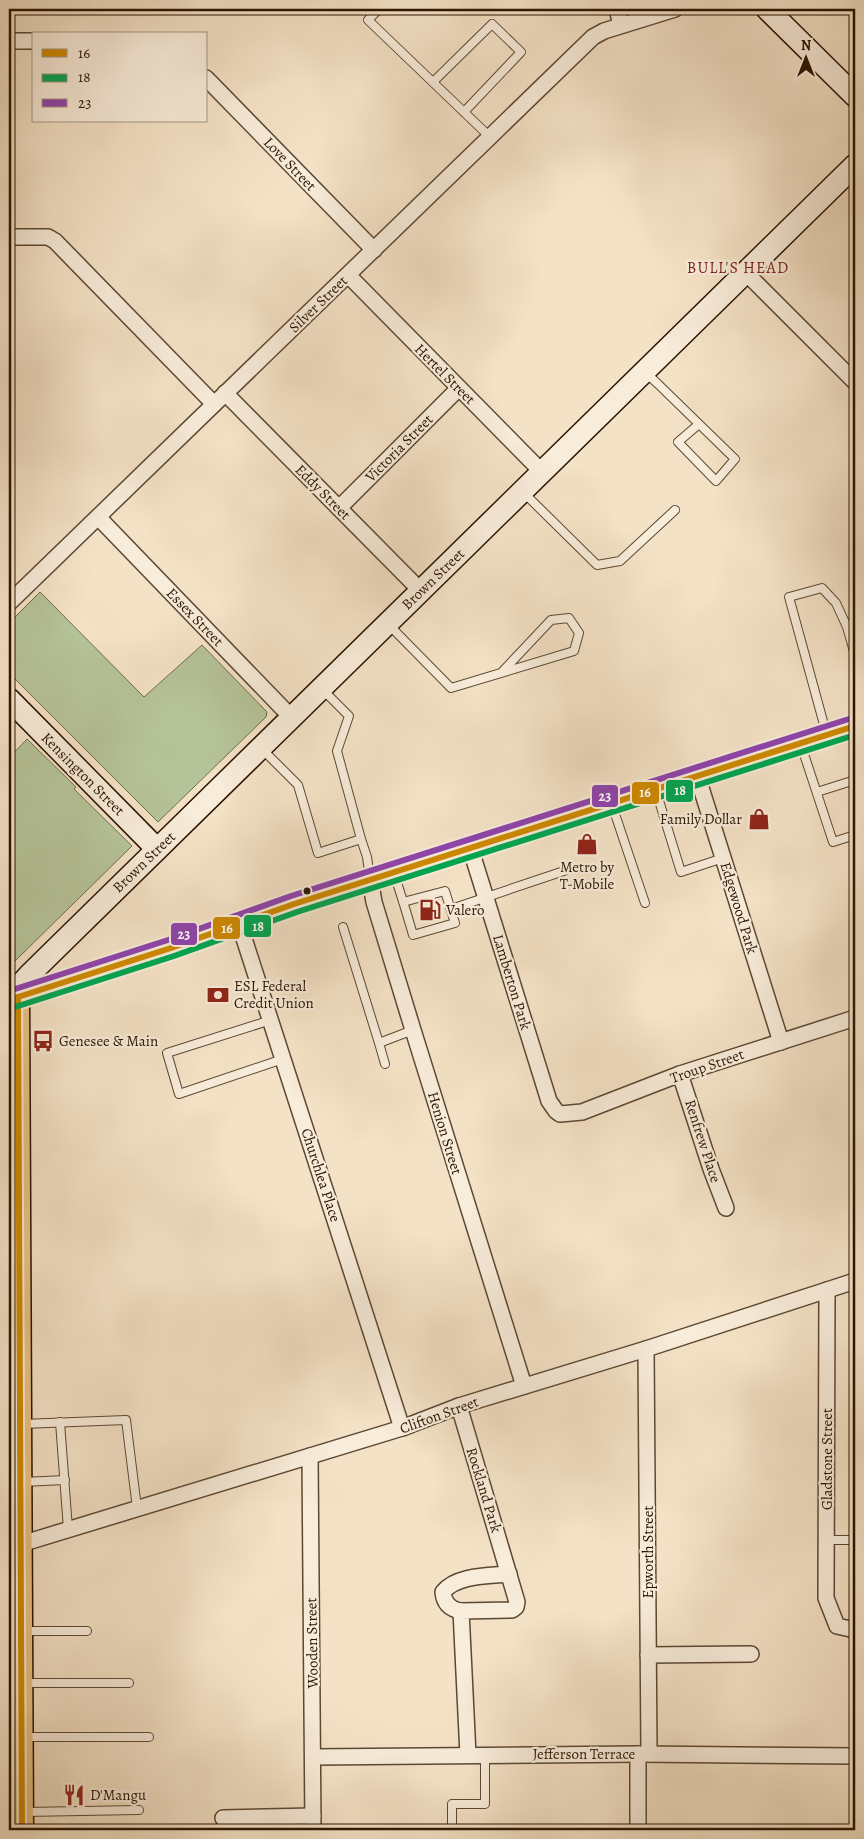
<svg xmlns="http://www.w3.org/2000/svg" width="864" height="1839" viewBox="0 0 864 1839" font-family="Alegreya,serif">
<rect width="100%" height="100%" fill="#f4e2c6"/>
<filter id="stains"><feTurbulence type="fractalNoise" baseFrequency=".004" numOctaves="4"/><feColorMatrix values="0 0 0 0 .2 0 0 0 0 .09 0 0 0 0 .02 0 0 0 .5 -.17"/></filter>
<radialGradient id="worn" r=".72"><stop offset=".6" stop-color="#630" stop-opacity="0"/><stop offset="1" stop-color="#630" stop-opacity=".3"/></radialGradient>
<g fill="#b6c499" stroke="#706c4e">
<polygon points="40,592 144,697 202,645 267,712 266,717 158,822 9,673 9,623"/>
<polygon points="27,739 76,787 74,789 132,846 14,962 9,964 9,758"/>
</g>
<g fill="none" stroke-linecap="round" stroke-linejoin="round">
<g stroke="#5c4833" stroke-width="10">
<g id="lane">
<polyline points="379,9 368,20 490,137"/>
<polyline points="433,82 492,24 521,52 464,112"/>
<polyline points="646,373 658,384 735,459 716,481 678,442 699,424"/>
<polyline points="524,493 597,565 620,561 675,510"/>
<polyline points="389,625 451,688 574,651 579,633 569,618 551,620 502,672"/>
<polyline points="322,689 349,716 337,751 361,839"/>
<polyline points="826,732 789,597 822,588 836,603 847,627 855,655"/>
<polyline points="801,745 833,842 855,835"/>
<polyline points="262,749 298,785 318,853 361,839 367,857 370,879"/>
<polyline points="656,791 681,872 723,858"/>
<polyline points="817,792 855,780"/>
<polyline points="612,805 645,903"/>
<path d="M394 874C401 894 407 914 413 935L455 923 445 891 403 902"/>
<polyline points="451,909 564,871"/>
<polyline points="343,927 379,1043 413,1030"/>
<polyline points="271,1020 167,1053 179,1094 283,1059"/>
<polyline points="379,1043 385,1064"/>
<polyline points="60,1422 68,1529"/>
<polyline points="22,1424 126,1420 137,1508"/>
<polyline points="23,1482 65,1480"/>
<polyline points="827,1540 855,1540"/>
<polyline points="23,1631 87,1631"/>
<polyline points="23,1683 129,1683"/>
<polyline points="24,1737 149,1737"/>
<polyline points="24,1812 139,1810"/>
<polyline points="236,1817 236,1830"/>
<polyline points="452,1830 452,1804 485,1804 485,1755"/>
</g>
</g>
<g stroke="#5c4833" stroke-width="18">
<g id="street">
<polyline points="617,9 621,25"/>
<polyline points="9,41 34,41"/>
<polyline points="206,78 374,250"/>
<polyline points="9,237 48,237 55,241 214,404"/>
<polyline points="746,273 855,382"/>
<polyline points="348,275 542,472"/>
<polyline points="225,393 421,591"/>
<polyline points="339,508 459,388"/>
<polyline points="98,517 292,718"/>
<polyline points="9,603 593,37 604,31 675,9"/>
<polyline points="697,775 781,1042"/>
<polyline points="470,847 549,1101 556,1111 560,1114 582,1112 680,1074 855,1018"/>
<polyline points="370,879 374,902 413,1030 524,1386"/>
<polyline points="239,923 402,1428"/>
<polyline points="680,1074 711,1169 726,1208"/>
<polyline points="827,1290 826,1598 837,1626 855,1630"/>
<polyline points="646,1349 649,1754"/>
<polyline points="459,1406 517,1602 516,1607 512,1610 461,1611 468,1755"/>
<polyline points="310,1456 313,1830"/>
<polyline points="9,1544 21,1544 402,1428 459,1406 646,1349 855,1281"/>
<path d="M461 1611C450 1609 444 1603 443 1592 457 1575 488 1576 509 1574"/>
<polyline points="648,1655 751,1654"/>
<polyline points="638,1754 638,1830"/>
<polyline points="313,1757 638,1754 855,1756"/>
<polyline points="223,1818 313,1816"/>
</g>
</g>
<g stroke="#2a1402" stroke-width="24">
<g id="secondary">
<polyline points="767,9 855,96"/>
<polyline points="9,699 157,849"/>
<polyline points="18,997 20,985 29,975 855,165"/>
</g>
</g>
<g stroke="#2a1402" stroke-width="25">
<g id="primary">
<polyline points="18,997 22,1830"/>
<polyline points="9,1000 171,948 294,904 855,726"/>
</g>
</g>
<use href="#lane" stroke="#f8ecda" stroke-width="8"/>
<use href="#street" stroke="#f8ecda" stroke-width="15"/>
<use href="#secondary" stroke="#f8ecda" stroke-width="21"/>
<use href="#primary" stroke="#eac183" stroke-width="22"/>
<g stroke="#f8ecda" stroke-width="10">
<g id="bus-1">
<polyline points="18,997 171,948 294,904 855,726"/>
<polyline points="18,997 22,1830"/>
</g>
</g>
<g stroke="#f8ecda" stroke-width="10">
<polyline id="bus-2" points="12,1008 174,956 297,912 855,735"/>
</g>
<g stroke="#f8ecda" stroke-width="10">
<polyline id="bus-3" points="9,991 168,940 291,896 852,718"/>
</g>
<use href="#bus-1" stroke="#ce8900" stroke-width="6"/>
<use href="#bus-2" stroke="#00a651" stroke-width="6"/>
<use href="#bus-3" stroke="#8e44ad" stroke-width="6"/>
</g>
<defs>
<g id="shop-bare" transform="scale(1.725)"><path d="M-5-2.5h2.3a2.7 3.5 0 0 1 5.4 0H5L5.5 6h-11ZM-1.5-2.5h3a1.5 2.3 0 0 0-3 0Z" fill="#8f2418" stroke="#f8ecda" stroke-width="2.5" paint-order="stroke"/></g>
<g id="fuel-bare" transform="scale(1.725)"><path d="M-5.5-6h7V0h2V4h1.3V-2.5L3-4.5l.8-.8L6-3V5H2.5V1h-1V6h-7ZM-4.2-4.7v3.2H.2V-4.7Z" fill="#8f2418" stroke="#f8ecda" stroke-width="2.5" paint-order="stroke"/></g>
<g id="bank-bare" transform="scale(1.725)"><path d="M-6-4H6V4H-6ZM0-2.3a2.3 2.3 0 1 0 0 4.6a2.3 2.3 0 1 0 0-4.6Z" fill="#8f2418" stroke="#f8ecda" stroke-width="2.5" paint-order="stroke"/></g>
<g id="bus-bare" transform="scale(1.725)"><path d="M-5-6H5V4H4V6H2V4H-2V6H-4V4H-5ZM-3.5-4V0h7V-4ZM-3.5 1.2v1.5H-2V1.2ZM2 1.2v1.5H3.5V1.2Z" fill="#8f2418" stroke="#f8ecda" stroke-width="2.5" paint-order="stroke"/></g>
<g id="restaurant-bare" transform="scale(1.725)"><path d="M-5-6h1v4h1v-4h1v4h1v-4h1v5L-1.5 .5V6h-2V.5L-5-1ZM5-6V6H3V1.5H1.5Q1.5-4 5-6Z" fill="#8f2418" stroke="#f8ecda" stroke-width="2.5" paint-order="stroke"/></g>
</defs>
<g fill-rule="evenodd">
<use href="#shop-bare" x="759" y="819"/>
<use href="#shop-bare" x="587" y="844"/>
<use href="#fuel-bare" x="430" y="910"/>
<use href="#bank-bare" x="218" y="995"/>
<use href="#bus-bare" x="43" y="1041"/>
<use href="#restaurant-bare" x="74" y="1795"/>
</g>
<circle fill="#2a1402" stroke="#f8ecda" stroke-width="2" cx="307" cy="891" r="4.5"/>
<g text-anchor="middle" stroke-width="4.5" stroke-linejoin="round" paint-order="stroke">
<g font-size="15" fill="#2a1402" stroke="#f8ecda">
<text transform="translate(290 164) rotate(46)" y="5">Love Street</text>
<text transform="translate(318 304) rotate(-44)" y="5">Silver Street</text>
<text transform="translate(445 374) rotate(45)" y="5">Hertel Street</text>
<text transform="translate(399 448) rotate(-45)" y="5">Victoria Street</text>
<text transform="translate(323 492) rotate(45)" y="5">Eddy Street</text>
<text transform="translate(433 579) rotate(-44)" y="5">Brown Street</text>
<text transform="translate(195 617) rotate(46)" y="5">Essex Street</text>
<text transform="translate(83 774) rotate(45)" y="5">Kensington Street</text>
<text transform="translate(144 862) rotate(-44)" y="5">Brown Street</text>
<text transform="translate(739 908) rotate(73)" y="5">Edgewood Park</text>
<text transform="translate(512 982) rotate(73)" y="5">Lamberton Park</text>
<text transform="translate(707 1066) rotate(-19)" y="5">Troup Street</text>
<text transform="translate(445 1133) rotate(73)" y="5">Henion Street</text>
<text transform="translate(703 1141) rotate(72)" y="5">Renfrew Place</text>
<text transform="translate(321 1175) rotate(72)" y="5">Churchlea Place</text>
<text transform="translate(439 1415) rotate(-20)" y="5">Clifton Street</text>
<text transform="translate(827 1459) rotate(-90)" y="5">Gladstone Street</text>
<text transform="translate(484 1490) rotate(73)" y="5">Rockland Park</text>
<text transform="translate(648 1552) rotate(-90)" y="5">Epworth Street</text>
<text transform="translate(312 1643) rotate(-91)" y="5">Wooden Street</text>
<text x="584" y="1759">Jefferson Terrace</text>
</g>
<g font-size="15" fill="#2a1402" stroke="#f8ecda" text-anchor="start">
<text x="742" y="824" text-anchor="end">Family Dollar</text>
<text x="587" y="872" text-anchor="middle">Metro by<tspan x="587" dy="17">T-Mobile</tspan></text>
<text x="446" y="915">Valero</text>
<text x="234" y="991">ESL Federal<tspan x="234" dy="17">Credit Union</tspan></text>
<text x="59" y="1046">Genesee &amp; Main</text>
<text x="90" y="1800">D'Mangu</text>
</g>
<g font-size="16" letter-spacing="1" fill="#7a1f14" stroke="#f8ecda">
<text x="738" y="273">BULL'S HEAD</text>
</g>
</g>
<g stroke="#f8ecda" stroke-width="2">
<rect x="665" y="779" width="29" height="24" rx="5" fill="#00a651"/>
<rect x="631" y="781" width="29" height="24" rx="5" fill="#ce8900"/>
<rect x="591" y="784" width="28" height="24" rx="5" fill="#8e44ad"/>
<rect x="243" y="914" width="29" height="24" rx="5" fill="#00a651"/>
<rect x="212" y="916" width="29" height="24" rx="5" fill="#ce8900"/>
<rect x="170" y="922" width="28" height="24" rx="5" fill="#8e44ad"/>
</g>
<g font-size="14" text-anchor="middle" font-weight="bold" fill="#fff">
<text x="680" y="795">18</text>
<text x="645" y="797">16</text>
<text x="605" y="801">23</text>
<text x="258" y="931">18</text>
<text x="227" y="933">16</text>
<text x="184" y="939">23</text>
</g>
<rect width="864" height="1839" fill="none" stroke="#f4e2c6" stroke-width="30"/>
<rect x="10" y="10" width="844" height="1819" fill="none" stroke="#2a1402" stroke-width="2.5"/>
<rect x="15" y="15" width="834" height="1809" fill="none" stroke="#2a1402"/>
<rect x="32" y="32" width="175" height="90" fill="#f8ecda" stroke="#a69684"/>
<rect x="42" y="49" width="25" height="8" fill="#ce8900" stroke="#a69684"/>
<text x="78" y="58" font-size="15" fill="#2a1402">16</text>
<rect x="42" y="74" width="25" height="8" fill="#00a651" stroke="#a69684"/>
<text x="78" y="82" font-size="15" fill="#2a1402">18</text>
<rect x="42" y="99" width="25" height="8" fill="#8e44ad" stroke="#a69684"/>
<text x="78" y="108" font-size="15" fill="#2a1402">23</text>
<g transform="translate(806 58)" stroke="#f8ecda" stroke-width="4" paint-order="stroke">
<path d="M0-4L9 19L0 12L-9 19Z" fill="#2a1402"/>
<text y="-8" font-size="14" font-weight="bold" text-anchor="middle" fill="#2a1402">N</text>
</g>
<rect width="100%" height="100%" filter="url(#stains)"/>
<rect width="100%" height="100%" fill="url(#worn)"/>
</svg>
